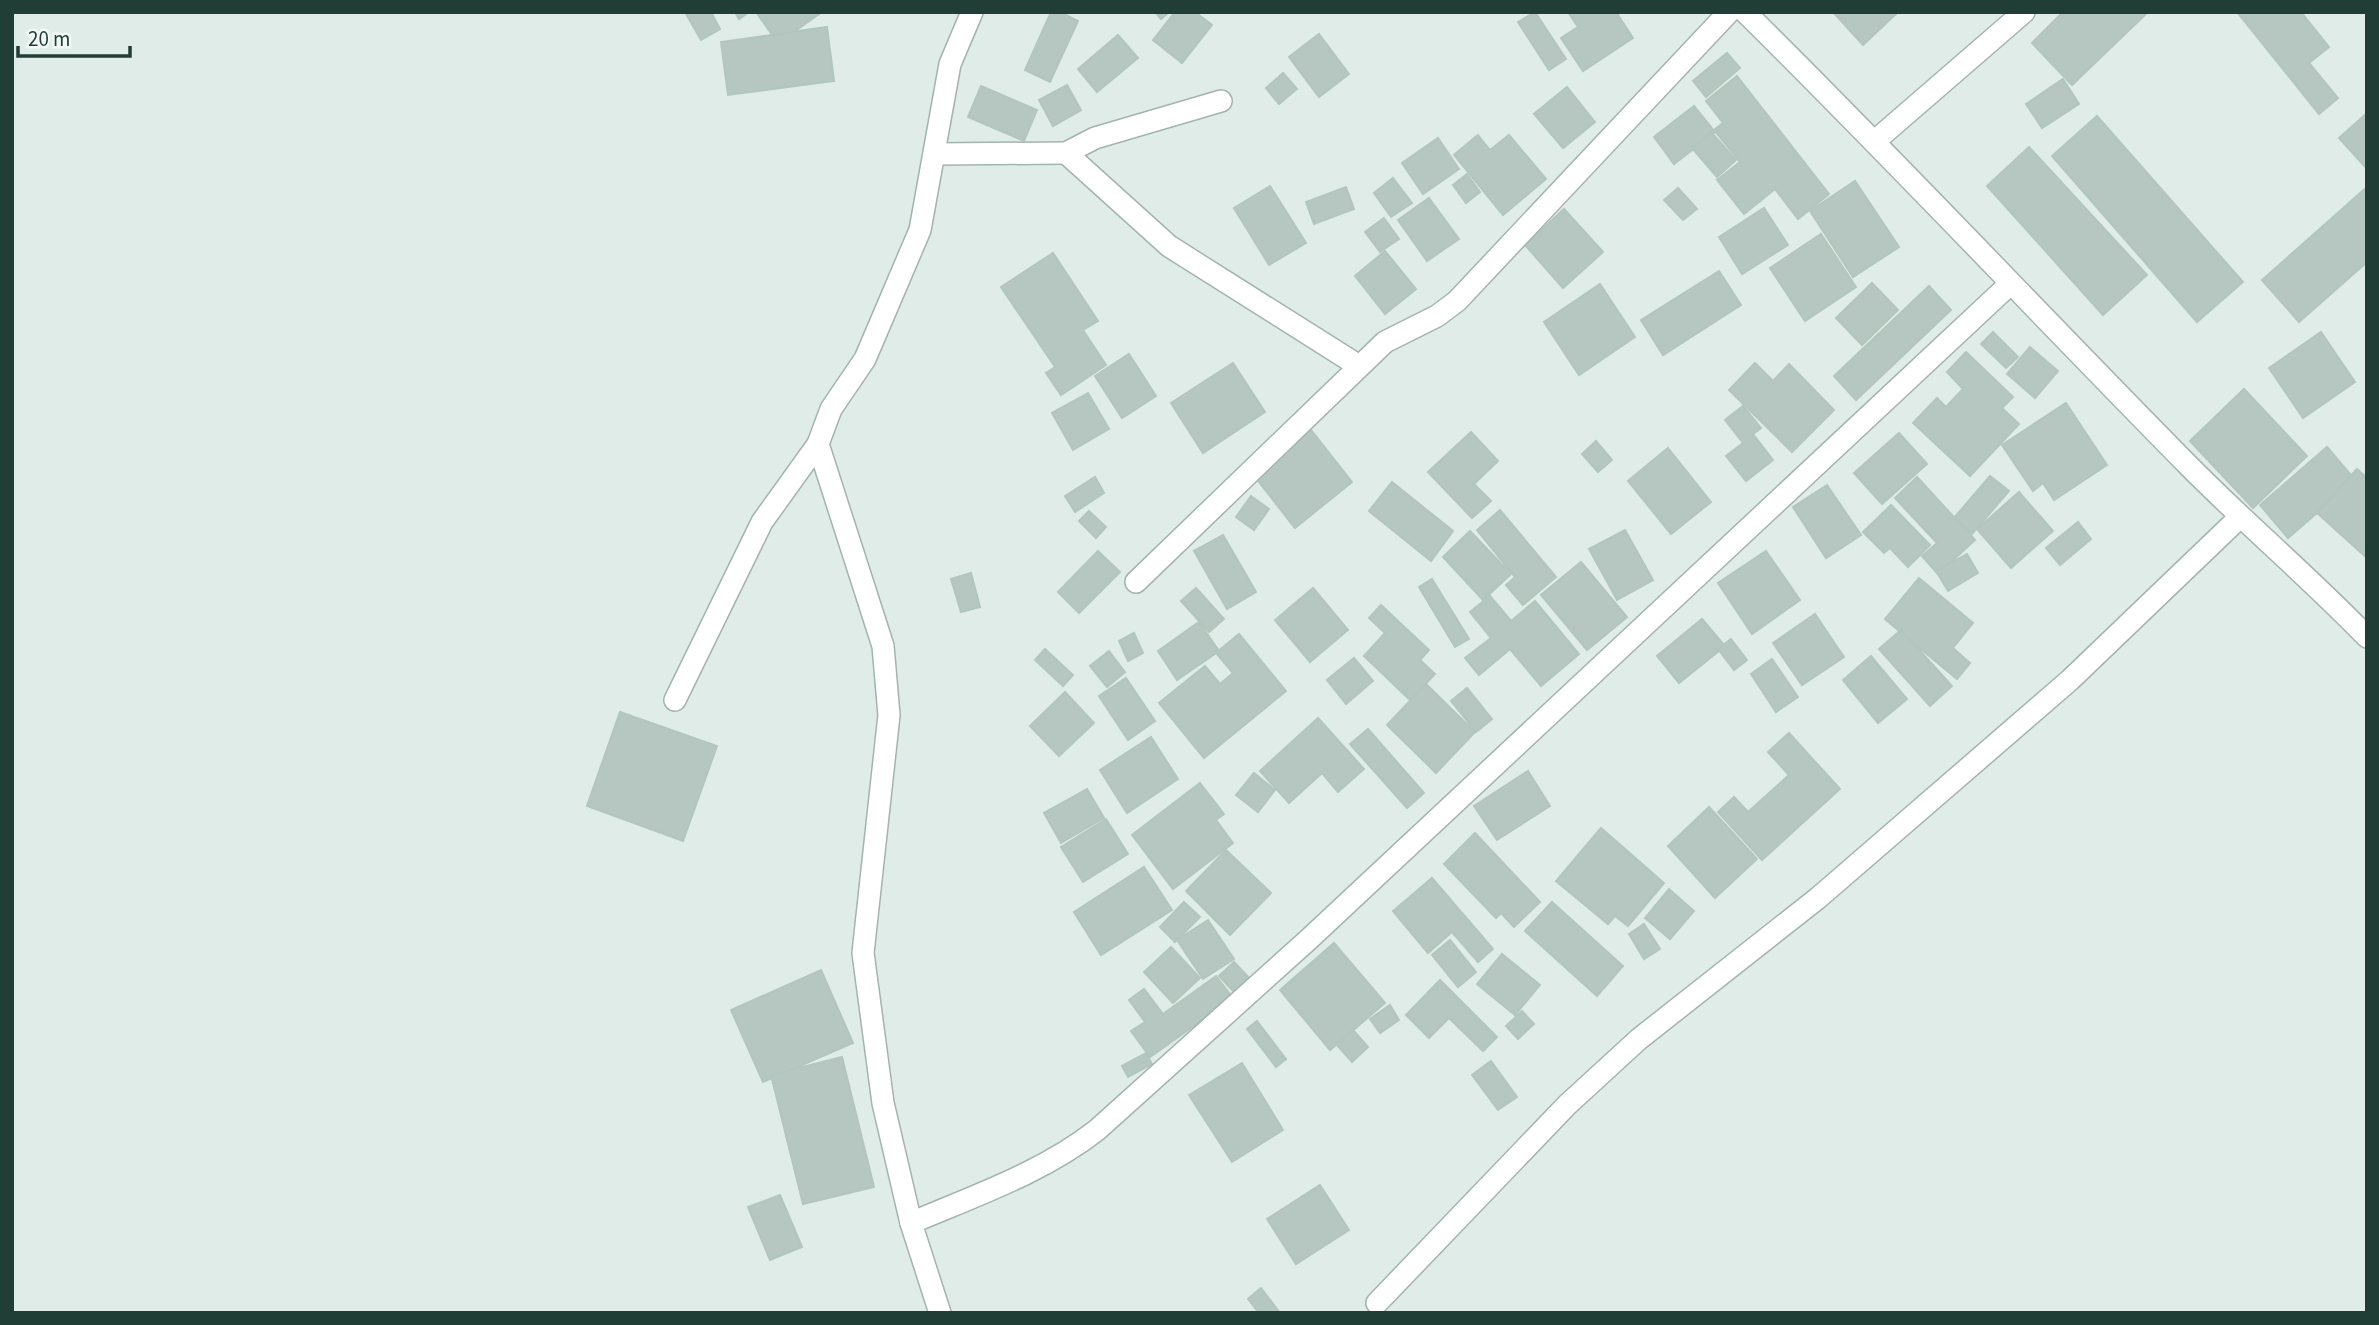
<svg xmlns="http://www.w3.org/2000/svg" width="2379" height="1325" viewBox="0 0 2379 1325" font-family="'Source Sans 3',sans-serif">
<rect width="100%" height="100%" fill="#e0ece7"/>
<g fill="#b5c7c0" stroke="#b2c6be" stroke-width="2">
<polygon points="685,12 711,12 720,29 701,40"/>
<polygon points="735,12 749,12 739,19"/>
<polygon points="756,12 822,12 778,43"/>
<polygon points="1051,12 1060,12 1078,21 1050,82 1025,70"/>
<polygon points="1155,12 1169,12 1161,19"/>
<polygon points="1175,12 1195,12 1212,25 1182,63 1153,40"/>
<polygon points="1535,12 1566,59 1549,70 1518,22"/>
<polygon points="1568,12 1616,12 1633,38 1583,71 1561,38 1578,27"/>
<polygon points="1833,12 1898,12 1863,45"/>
<polygon points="2063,12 2148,12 2072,85 2032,43"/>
<polygon points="2237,12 2301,12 2329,47 2309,63 2338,98 2319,114"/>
<polygon points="827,27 834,81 728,95 721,42"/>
<polygon points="1319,34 1349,74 1319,97 1289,57"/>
<polygon points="1118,35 1138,58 1097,92 1078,69"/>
<polygon points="1727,53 1740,68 1706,97 1693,81"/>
<polygon points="1283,73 1297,89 1279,104 1266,88"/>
<polygon points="1737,76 1829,194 1798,219 1775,189 1744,214 1717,180 1740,162 1714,130 1723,123 1706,101"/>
<polygon points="2063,79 2079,104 2042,128 2026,104"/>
<polygon points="1067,85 1081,110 1053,126 1039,100"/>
<polygon points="981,86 1037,110 1024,141 968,117"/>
<polygon points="1567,87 1595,122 1563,148 1534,114"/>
<polygon points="1694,106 1715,132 1674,164 1654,137"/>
<polygon points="2367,113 2367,169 2339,138"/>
<polygon points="2097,116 2243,282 2197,322 2052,156"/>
<polygon points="1711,132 1736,160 1717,177 1692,148"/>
<polygon points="1478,135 1490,150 1509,135 1546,179 1503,215 1454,155"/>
<polygon points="1438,138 1459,169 1423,194 1402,163"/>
<polygon points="2029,147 2147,275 2103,315 1987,186"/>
<polygon points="1467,174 1480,192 1466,203 1453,185"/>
<polygon points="1393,178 1412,203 1391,217 1374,193"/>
<polygon points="1855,181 1899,247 1853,277 1810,211"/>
<polygon points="1270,186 1306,243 1269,265 1234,208"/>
<polygon points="1346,187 1354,209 1314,224 1306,202"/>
<polygon points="2367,187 2367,262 2299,322 2262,280"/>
<polygon points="1678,188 1697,209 1683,220 1664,200"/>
<polygon points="1429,198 1459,239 1427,261 1398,220"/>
<polygon points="1764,208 1788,245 1742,274 1719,237"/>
<polygon points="1564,209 1603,252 1563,288 1525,245"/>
<polygon points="1384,218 1399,239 1380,252 1365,232"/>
<polygon points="1821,234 1856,287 1805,321 1770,268"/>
<polygon points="1385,251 1416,289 1385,314 1355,276"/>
<polygon points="1053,253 1098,321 1083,330 1106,365 1061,395 1046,373 1055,367 1001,287"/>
<polygon points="1719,271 1741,305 1663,355 1641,320"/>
<polygon points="1872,283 1898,310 1862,345 1836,318"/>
<polygon points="1600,284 1635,337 1579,375 1544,322"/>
<polygon points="1929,286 1951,310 1856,400 1834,376"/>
<polygon points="1993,332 2018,357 2006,368 1981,344"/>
<polygon points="2321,332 2355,382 2303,418 2269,368"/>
<polygon points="2030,347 2058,371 2035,398 2007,374"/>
<polygon points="1966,352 2013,397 2002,408 2019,424 1970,476 1913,423 1937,398 1946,407 1963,389 1947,372"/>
<polygon points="1129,354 1156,396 1122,418 1095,376"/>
<polygon points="1233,363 1265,412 1203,453 1171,403"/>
<polygon points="1755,363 1773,381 1789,364 1834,410 1792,452 1729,390"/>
<polygon points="2244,389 2307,456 2253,508 2190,441"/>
<polygon points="1088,393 1109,429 1073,450 1052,413"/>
<polygon points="2066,403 2107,465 2054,500 2043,483 2033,491 2002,445"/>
<polygon points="1743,406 1761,428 1753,434 1773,460 1746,481 1726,456 1743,443 1725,420"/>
<polygon points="1308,426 1352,482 1295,528 1251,472"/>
<polygon points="1471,432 1498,461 1474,484 1491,501 1472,518 1428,472"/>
<polygon points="1899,433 1927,464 1882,504 1854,473"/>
<polygon points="1596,441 1612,460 1598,472 1582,454"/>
<polygon points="2327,447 2355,480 2288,538 2260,505"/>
<polygon points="1668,448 1711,502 1671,534 1628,481"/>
<polygon points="2357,469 2367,478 2367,558 2317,513"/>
<polygon points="1990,476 2009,491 1972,534 1954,518"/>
<polygon points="1095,477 1104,493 1075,512 1065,496"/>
<polygon points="1917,477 1975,540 1938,574 1922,556 1937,543 1895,498"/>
<polygon points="1392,482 1453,531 1431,561 1369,511"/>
<polygon points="1827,485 1861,535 1826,558 1793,507"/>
<polygon points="2019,492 2053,531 2011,568 1977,529"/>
<polygon points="1251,496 1269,509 1254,530 1236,517"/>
<polygon points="1891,505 1930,545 1908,567 1890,548 1884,553 1863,532"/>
<polygon points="1500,510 1556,577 1523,605 1506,585 1515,577 1477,530"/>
<polygon points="1089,511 1106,527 1096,538 1079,521"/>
<polygon points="2078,522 2091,539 2060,565 2046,548"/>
<polygon points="1625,530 1653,580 1617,600 1589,549"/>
<polygon points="1470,531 1511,574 1483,600 1443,557"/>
<polygon points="1223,535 1256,592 1227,609 1194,551"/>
<polygon points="1098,551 1120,572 1079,613 1058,592"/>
<polygon points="1766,551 1800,600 1752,634 1718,583"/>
<polygon points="1967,554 1978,573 1948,591 1936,571"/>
<polygon points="1581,562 1627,617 1587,650 1541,595"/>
<polygon points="971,573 980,607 961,612 951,579"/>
<polygon points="1919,578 1973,623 1953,648 1970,663 1957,679 1885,619"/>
<polygon points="1432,579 1469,639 1455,647 1419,587"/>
<polygon points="1196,588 1224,619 1209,632 1181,601"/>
<polygon points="1313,588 1348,630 1310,662 1275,620"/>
<polygon points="1490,596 1511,621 1535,601 1579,654 1541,686 1510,649 1479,675 1465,658 1491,638 1470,612"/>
<polygon points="1381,605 1429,650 1420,660 1435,674 1410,700 1364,656 1385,633 1369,618"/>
<polygon points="1815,614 1844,657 1802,685 1773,643"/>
<polygon points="1702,619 1725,646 1679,683 1657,656"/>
<polygon points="1199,622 1219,651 1177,680 1158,651"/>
<polygon points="1901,630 1952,686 1930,706 1879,649"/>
<polygon points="1134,633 1143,653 1128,661 1119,641"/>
<polygon points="1239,634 1286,691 1204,758 1159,703 1205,666 1220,684 1233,673 1216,653"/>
<polygon points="1731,639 1747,660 1734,670 1718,649"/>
<polygon points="1045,649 1073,675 1063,686 1035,660"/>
<polygon points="1109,651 1125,672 1107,687 1090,666"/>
<polygon points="1871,656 1907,699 1878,723 1843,680"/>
<polygon points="1354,658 1373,681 1346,704 1327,680"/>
<polygon points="1772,659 1798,697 1776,712 1751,674"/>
<polygon points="1126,678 1155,721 1128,740 1099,696"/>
<polygon points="1426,684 1475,732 1436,773 1387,725"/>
<polygon points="1467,688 1492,719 1476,732 1451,701"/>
<polygon points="1065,692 1094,723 1059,756 1030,726"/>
<polygon points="620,712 717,746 683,841 587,806"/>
<polygon points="1318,718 1364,769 1338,792 1322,773 1289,803 1260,771"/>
<polygon points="1368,729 1424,793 1407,808 1350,744"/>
<polygon points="1789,733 1840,789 1762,860 1718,812 1734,797 1748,812 1789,775 1768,752"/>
<polygon points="1151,737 1178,779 1127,813 1100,770"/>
<polygon points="1528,771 1550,806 1497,840 1474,806"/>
<polygon points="1254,773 1275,790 1258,812 1236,795"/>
<polygon points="1200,783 1224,814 1216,820 1233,843 1173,889 1132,835"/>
<polygon points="1087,789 1104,818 1061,843 1044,813"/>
<polygon points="1709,807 1757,859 1715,898 1668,846"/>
<polygon points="1106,819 1128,854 1083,882 1061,847"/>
<polygon points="1601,828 1664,883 1628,926 1615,916 1608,924 1556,881"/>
<polygon points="1475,833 1540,902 1514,927 1501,913 1496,918 1444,864"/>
<polygon points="1226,850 1271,893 1230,935 1186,891"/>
<polygon points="1144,867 1172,910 1101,955 1074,912"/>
<polygon points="1432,878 1493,949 1478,962 1452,932 1428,953 1393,911"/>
<polygon points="1669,889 1694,911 1670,939 1645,918"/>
<polygon points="1184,902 1200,917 1175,942 1160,927"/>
<polygon points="1552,902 1623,966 1597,996 1525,931"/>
<polygon points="1208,920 1234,959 1203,979 1177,940"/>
<polygon points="1644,924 1660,949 1644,959 1629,934"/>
<polygon points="1450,940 1476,972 1458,987 1432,955"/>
<polygon points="1334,943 1385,1003 1330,1050 1280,990"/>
<polygon points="1171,947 1200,978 1173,1003 1144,972"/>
<polygon points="1502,954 1540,985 1515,1015 1477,984"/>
<polygon points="1234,962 1249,978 1234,992 1219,976"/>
<polygon points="821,970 853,1043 763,1082 731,1010"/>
<polygon points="1216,976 1233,998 1150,1057 1131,1031 1145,1022 1129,1000 1144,989 1163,1014"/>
<polygon points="1440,980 1497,1037 1483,1051 1449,1018 1429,1038 1406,1015"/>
<polygon points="1390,1005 1399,1020 1380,1033 1370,1019"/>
<polygon points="1522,1011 1534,1024 1518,1039 1506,1026"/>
<polygon points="1257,1021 1286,1059 1276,1067 1247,1029"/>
<polygon points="1353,1030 1368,1047 1352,1062 1337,1045"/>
<polygon points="1146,1053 1152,1064 1128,1077 1122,1066"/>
<polygon points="842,1057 874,1187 803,1204 771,1075"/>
<polygon points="1491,1061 1517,1097 1498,1110 1472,1075"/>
<polygon points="1242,1063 1283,1130 1232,1162 1189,1095"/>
<polygon points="1320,1185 1349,1230 1296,1264 1267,1219"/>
<polygon points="780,1195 802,1247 770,1260 748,1207"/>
<polygon points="1261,1288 1280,1313 1259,1313 1248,1299"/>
</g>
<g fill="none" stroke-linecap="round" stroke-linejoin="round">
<g stroke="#a3b4ae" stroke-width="24">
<g id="street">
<path d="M1745 12C1895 160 2039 314 2187 464 2245 523 2309 577 2367 637"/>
<polyline points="1221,101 1095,138 1066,153 1169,246 1359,366"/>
<polyline points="1875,141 2024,12"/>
<polyline points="936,154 1066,153"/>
<polyline points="1136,582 1385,342 1437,316 1457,301 1729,12"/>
<polyline points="675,700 762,522 818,444"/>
<path d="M911 1223C974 1196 1042 1173 1097 1130L1308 940 2010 284"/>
<polyline points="1377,1303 1567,1105 1639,1039 1818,898 2070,680 2240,517"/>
<polyline points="940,1313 911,1223 883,1103 863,953 889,715 883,646 818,444 831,409 865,359 920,230 950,64 972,12"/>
</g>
</g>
<use href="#street" stroke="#fff" stroke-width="21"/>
</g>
<rect width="2379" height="1325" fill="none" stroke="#203d36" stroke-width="28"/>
<path d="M18 46v10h112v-10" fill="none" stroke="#203d36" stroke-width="3.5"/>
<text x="28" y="46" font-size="21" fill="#203d36" stroke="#f1f8f5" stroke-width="5" paint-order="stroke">20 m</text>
</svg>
